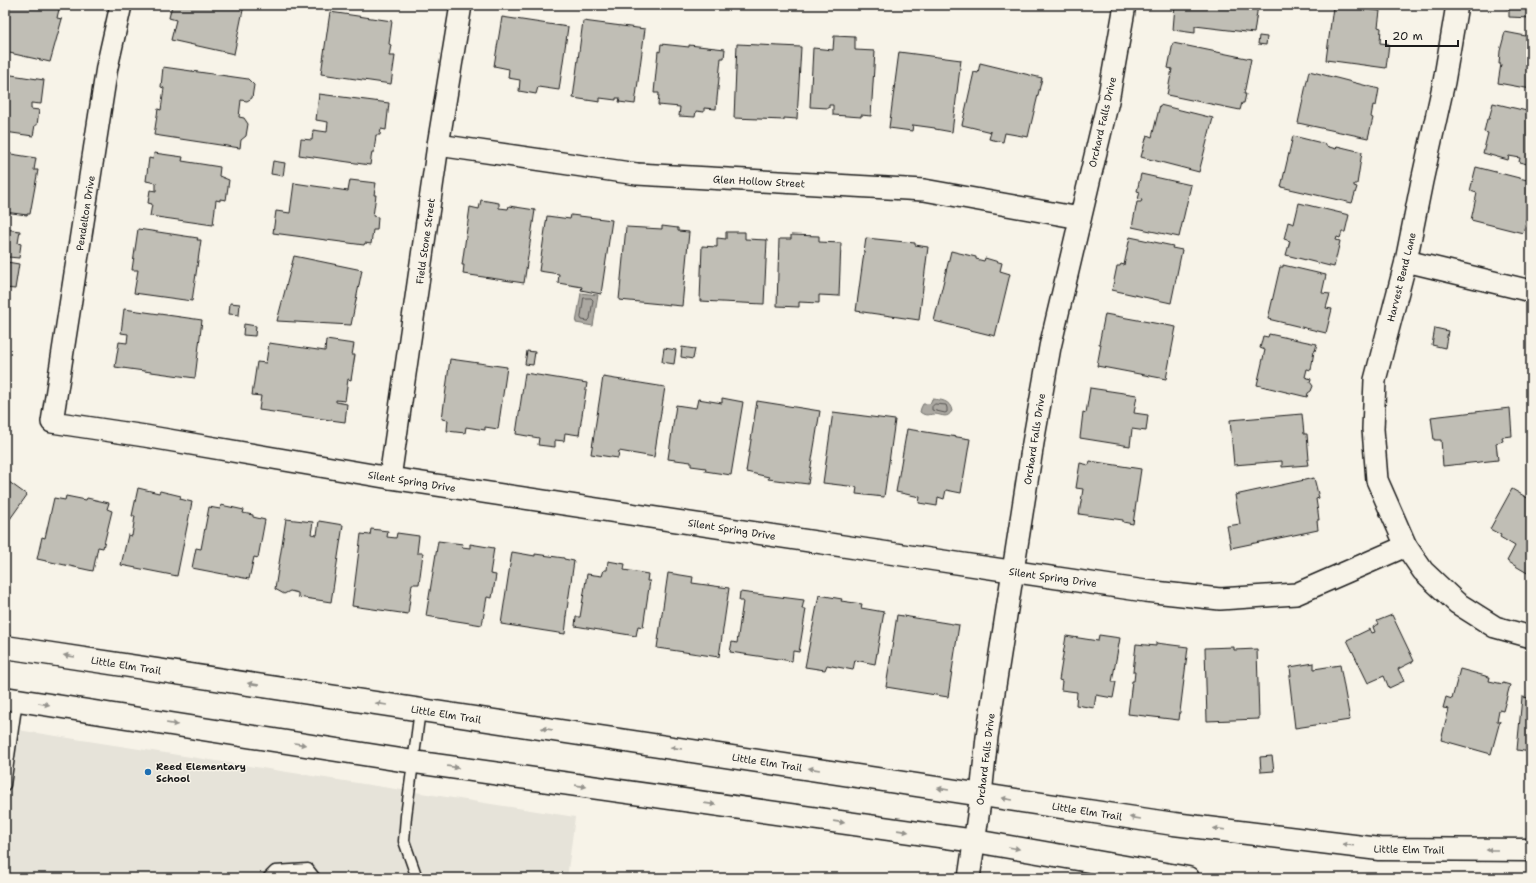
<svg xmlns="http://www.w3.org/2000/svg" width="1536" height="883" viewBox="0 0 1536 883" font-family="'Shantell Sans',sans-serif">
<rect width="100%" height="100%" fill="#f7f3e8"/>
<filter id="ink" filterUnits="userSpaceOnUse"><feTurbulence type="fractalNoise" baseFrequency=".025" numOctaves="2"/><feDisplacementMap in="SourceGraphic" scale="8" xChannelSelector="R" yChannelSelector="G"/><feConvolveMatrix kernelMatrix="1 2 1 2 8 2 1 2 1" color-interpolation-filters="sRGB"/></filter>
<g filter="url(#ink)">
<polygon fill="#e6e3d9" points="5,728 575,817 567,878 5,878"/>
<g fill="#aca9a2" stroke="#72716c">
<polygon points="581,293 598,295 593,326 576,323"/>
<path d="M932 399C941 400 950 400 952 411 947 419 943 415 935 414 929 414 926 417 920 412L921 408 923 404H930Z"/>
</g>
<g fill="none" stroke-linecap="round" stroke-linejoin="round">
<g stroke="#565452" stroke-width="1">
<polygon points="584,298 591,298 593,300 590,319 588,321 582,320 581,318"/>
<polygon points="935,404 946,405 947,408 947,412 945,413 932,410 932,407"/>
</g>
</g>
<g fill="#c0beb5" stroke="#1c1c1c">
<polygon points="5,5 60,5 57,18 62,19 50,62 5,52"/>
<polygon points="172,5 244,5 234,54 171,40 176,20 169,18"/>
<polygon points="1175,5 1258,5 1254,33 1195,26 1195,33 1173,30"/>
<polygon points="1336,5 1380,11 1378,27 1381,28 1380,43 1389,44 1386,68 1326,60 1333,7 1336,8"/>
<polygon points="1505,5 1531,5 1531,18 1509,17 1509,8 1505,8"/>
<polygon points="330,12 392,21 389,44 391,45 389,56 395,56 391,84 321,74"/>
<polygon points="502,17 568,27 559,90 538,87 536,94 519,91 520,80 508,78 509,69 494,66"/>
<polygon points="583,21 645,29 635,104 619,102 620,98 616,98 616,100 600,98 600,102 573,98"/>
<polygon points="1505,32 1531,37 1531,89 1498,83 1501,64 1499,64 1500,51"/>
<polygon points="834,36 855,37 855,50 875,51 871,116 861,115 861,117 833,115 833,105 829,105 829,108 810,107 813,48 833,50"/>
<polygon points="1259,36 1267,37 1266,45 1258,44"/>
<polygon points="1173,43 1251,59 1244,94 1246,94 1244,103 1242,103 1240,110 1167,95 1172,69 1168,68"/>
<polygon points="661,44 689,47 689,45 725,49 724,58 721,58 716,109 704,108 704,112 696,111 695,117 679,116 680,107 658,105 659,93 654,93 658,51 660,52"/>
<polygon points="737,44 801,47 797,119 784,118 784,120 734,118"/>
<polygon points="899,52 961,60 952,132 935,129 935,128 913,125 912,131 889,128"/>
<polygon points="980,63 1042,78 1028,137 1005,133 1003,142 989,139 991,132 962,125 974,72 978,73"/>
<polygon points="163,67 248,79 254,85 252,98 247,101 241,100 239,117 244,118 248,124 246,136 241,140 240,148 154,135 158,109 161,110 164,88 161,87"/>
<polygon points="1309,71 1379,89 1376,106 1373,105 1371,117 1373,118 1368,138 1298,123"/>
<polygon points="5,74 44,80 41,104 31,103 31,109 39,110 37,125 35,125 33,136 5,132"/>
<polygon points="319,94 389,103 386,130 381,129 380,135 376,135 374,152 372,152 370,165 299,155 301,139 312,140 313,130 327,132 328,122 316,120"/>
<polygon points="1493,103 1531,112 1531,165 1519,162 1520,158 1509,156 1508,160 1483,153 1488,133 1484,132 1487,119 1489,119"/>
<polygon points="1160,105 1213,118 1199,172 1141,157 1147,135 1152,137"/>
<polygon points="1293,136 1326,144 1326,146 1336,149 1337,146 1362,152 1357,184 1354,184 1354,186 1357,187 1352,203 1281,187"/>
<polygon points="5,153 36,158 34,170 38,170 30,214 27,214 27,215 5,212"/>
<polygon points="154,153 183,157 182,161 220,167 219,176 229,180 226,200 220,199 220,201 216,200 213,225 150,216 152,204 148,203 150,190 156,191 156,183 146,181 149,158 153,159"/>
<polygon points="273,161 285,163 283,176 271,174"/>
<polygon points="1476,167 1531,181 1531,200 1523,233 1471,220 1477,193 1470,191"/>
<polygon points="1141,174 1191,185 1179,237 1132,227 1137,202 1141,202 1142,200 1138,199 1140,192 1137,191"/>
<polygon points="350,180 376,183 374,195 376,195 373,216 378,217 377,230 373,230 371,244 365,243 364,245 273,233 276,211 290,213 294,183 348,191"/>
<polygon points="481,200 499,203 499,208 508,209 509,206 535,210 524,283 463,274 464,265 462,265 470,207 479,209"/>
<polygon points="1299,203 1349,215 1345,232 1342,232 1340,238 1337,237 1336,240 1340,241 1334,267 1286,255 1290,241 1284,239 1288,222 1294,224"/>
<polygon points="571,215 612,220 601,294 581,290 582,287 558,283 559,274 539,271 547,216 570,219"/>
<polygon points="662,226 678,228 678,231 689,232 682,306 619,300 626,227 662,229"/>
<polygon points="5,229 20,231 18,243 21,244 19,258 8,257 7,262 19,264 15,289 5,288"/>
<polygon points="138,229 198,238 197,240 201,240 192,301 134,293 138,270 132,270"/>
<polygon points="726,232 745,232 745,239 767,240 764,304 700,301 702,246 717,247 717,238 726,239"/>
<polygon points="791,235 819,236 819,242 841,243 839,296 819,295 819,303 799,302 799,307 777,306 779,239 791,239"/>
<polygon points="1130,237 1173,246 1172,248 1182,250 1171,303 1112,290 1117,266 1120,266 1121,264 1124,265"/>
<polygon points="866,238 915,243 915,245 928,247 919,320 856,311"/>
<polygon points="951,251 976,257 976,259 984,261 985,258 1002,263 1000,271 1010,274 995,336 934,321"/>
<polygon points="294,256 362,270 351,325 277,321"/>
<polygon points="1283,265 1326,275 1322,293 1330,294 1326,308 1332,309 1326,333 1268,319 1280,267 1283,267"/>
<polygon points="230,303 240,304 239,315 229,314"/>
<polygon points="124,309 202,320 195,378 115,367 119,342 127,343 128,334 121,333"/>
<polygon points="1105,314 1176,327 1166,379 1097,366 1101,344 1099,344"/>
<polygon points="244,324 256,326 255,336 243,335"/>
<polygon points="1435,328 1448,331 1445,348 1432,345"/>
<polygon points="1269,334 1317,344 1315,351 1314,351 1311,370 1307,369 1305,377 1311,379 1310,382 1313,386 1311,391 1308,393 1307,397 1257,385 1265,350 1260,348 1263,336 1268,337"/>
<polygon points="326,340 354,344 352,355 355,355 351,380 348,379 345,401 336,400 336,402 347,404 345,422 259,410 261,396 252,395 257,362 266,363 269,343 325,351"/>
<polygon points="682,347 695,349 693,359 681,357"/>
<polygon points="664,348 676,350 674,364 662,362"/>
<polygon points="527,351 535,352 533,365 525,364"/>
<polygon points="450,359 507,367 498,429 485,427 485,430 466,427 465,433 447,431 448,420 442,419"/>
<polygon points="525,373 587,383 579,435 565,433 564,441 555,440 555,447 538,445 539,438 516,434"/>
<polygon points="603,377 665,387 654,457 619,451 618,458 591,454"/>
<polygon points="1090,388 1137,395 1134,413 1148,415 1146,431 1132,429 1130,446 1080,438 1083,412 1086,413"/>
<polygon points="722,398 743,402 731,475 705,471 706,468 691,466 691,462 668,459 676,405 696,408 698,399 722,403"/>
<polygon points="757,401 820,411 808,484 768,479 769,477 746,472"/>
<polygon points="1510,408 1512,436 1502,437 1503,441 1496,443 1498,460 1443,466 1441,440 1434,440 1431,417"/>
<polygon points="833,412 895,420 884,497 856,494 857,487 823,483"/>
<polygon points="1302,414 1304,434 1307,434 1309,460 1307,460 1308,465 1282,467 1282,461 1234,465 1230,420"/>
<polygon points="907,429 970,439 961,493 946,490 944,499 938,497 937,506 919,503 920,497 896,492"/>
<polygon points="1090,461 1141,469 1133,524 1123,522 1123,520 1079,514 1083,489 1076,488 1080,463 1089,465"/>
<polygon points="1314,478 1319,498 1316,499 1318,512 1319,520 1317,520 1318,530 1231,548 1227,526 1240,524 1235,495"/>
<polygon points="5,479 27,495 10,519 5,515"/>
<polygon points="138,488 159,493 160,491 181,496 180,499 192,502 177,576 121,565 128,535 132,536 135,516 132,516"/>
<polygon points="1512,489 1531,500 1531,570 1529,574 1507,561 1515,546 1500,537 1501,535 1490,529"/>
<polygon points="66,496 86,500 87,498 109,503 107,509 112,511 103,548 98,547 93,571 37,559 42,537 45,538 54,498 65,500"/>
<polygon points="221,505 244,510 243,513 253,515 253,517 265,520 258,558 254,557 249,579 192,568 196,548 201,549 209,507 220,509"/>
<polygon points="286,519 313,522 311,534 317,535 319,521 343,525 331,602 298,597 298,593 290,591 284,594 275,589"/>
<polygon points="371,529 388,531 387,537 396,538 397,533 419,536 417,553 423,553 419,584 412,584 408,614 352,606 361,534 370,535"/>
<polygon points="438,541 463,544 462,547 470,548 470,544 494,548 490,574 496,575 492,598 487,597 482,625 426,616"/>
<polygon points="512,552 535,556 535,554 564,558 564,559 574,561 566,616 567,616 565,634 501,624"/>
<polygon points="608,561 625,564 624,570 648,574 647,581 650,581 643,627 638,626 636,636 575,626 576,617 580,617 587,574 602,576 604,570 607,570"/>
<polygon points="668,573 693,577 692,583 729,588 719,657 657,648"/>
<polygon points="740,592 804,600 802,609 806,609 799,652 793,651 792,661 730,652 732,642 737,643 743,601 739,601"/>
<polygon points="819,595 842,599 841,601 862,604 861,608 884,612 875,664 855,660 853,670 827,665 825,670 805,667"/>
<polygon points="897,615 959,625 948,697 886,687"/>
<polygon points="1392,615 1414,661 1398,669 1404,681 1389,688 1384,676 1368,683 1347,640 1370,629 1372,633 1375,632 1373,627 1379,624 1377,621"/>
<polygon points="1099,635 1120,638 1112,682 1116,682 1113,698 1096,695 1094,708 1076,705 1077,692 1061,690 1062,681 1059,680 1066,636 1098,641"/>
<polygon points="1156,643 1188,647 1179,720 1128,714 1132,681 1134,681 1135,672 1133,672 1136,644 1156,646"/>
<polygon points="1234,647 1234,650 1257,649 1259,719 1207,721 1205,648"/>
<polygon points="1314,663 1314,669 1340,665 1350,720 1295,728 1289,676 1291,676 1290,667"/>
<polygon points="1460,669 1489,677 1490,677 1489,681 1503,684 1503,683 1510,685 1503,711 1499,710 1497,721 1500,721 1491,754 1441,740 1449,709 1443,708 1446,697 1452,699"/>
<polygon points="1522,697 1531,698 1531,752 1517,750"/>
<polygon points="1272,756 1274,771 1261,772 1260,757"/>
</g>
<g fill="none" stroke-linecap="round" stroke-linejoin="round">
<g stroke="#1c1c1c" stroke-width="13">
<g id="lane">
<polyline points="5,785 17,700"/>
<polyline points="268,878 275,871 308,869 315,878"/>
<polyline points="417,878 404,841 406,816 420,710"/>
</g>
</g>
<g stroke="#1c1c1c" stroke-width="24">
<g id="street">
<polyline points="121,5 107,67 52,422 145,436 390,478 916,557 1145,591 1220,599 1296,594 1406,546"/>
<polyline points="1457,5 1444,82 1422,181 1406,261 1375,380 1373,429 1377,480 1406,546 1423,571 1457,603 1495,627 1531,637"/>
<polyline points="438,145 637,174 924,190 1080,218"/>
<polyline points="1406,261 1531,291"/>
<polyline points="390,478 438,145 461,5"/>
<polyline points="969,878 981,795 987,737 1033,443 1050,347 1108,101 1125,5"/>
</g>
</g>
<g stroke="#1c1c1c" stroke-width="25">
<g id="secondary">
<polyline points="5,647 1174,824 1379,849 1531,850"/>
<polyline points="5,698 414,762 975,841 1188,878"/>
</g>
</g>
<use href="#lane" stroke="#f7f3e8" stroke-width="10"/>
<use href="#street" stroke="#f7f3e8" stroke-width="21"/>
<use href="#secondary" stroke="#f7f3e8" stroke-width="22"/>
</g>
<defs><path id="oneway-solid" d="M-6-.8H1V-3.2L6.5 0L1 3.2V.8H-6Z"/></defs>
<g fill="#94928c">
<use href="#oneway-solid" transform="translate(69 656) rotate(-171)"/>
<use href="#oneway-solid" transform="translate(253 684) rotate(-171)"/>
<use href="#oneway-solid" transform="translate(44 704) rotate(9)"/>
<use href="#oneway-solid" transform="translate(381 704) rotate(-171)"/>
<use href="#oneway-solid" transform="translate(172 724) rotate(9)"/>
<use href="#oneway-solid" transform="translate(547 729) rotate(-171)"/>
<use href="#oneway-solid" transform="translate(300 744) rotate(9)"/>
<use href="#oneway-solid" transform="translate(676 748) rotate(-171)"/>
<use href="#oneway-solid" transform="translate(453 767) rotate(8)"/>
<use href="#oneway-solid" transform="translate(814 769) rotate(-171)"/>
<use href="#oneway-solid" transform="translate(581 786) rotate(8)"/>
<use href="#oneway-solid" transform="translate(943 789) rotate(-171)"/>
<use href="#oneway-solid" transform="translate(1007 799) rotate(-171)"/>
<use href="#oneway-solid" transform="translate(710 804) rotate(8)"/>
<use href="#oneway-solid" transform="translate(1135 818) rotate(-171)"/>
<use href="#oneway-solid" transform="translate(839 822) rotate(8)"/>
<use href="#oneway-solid" transform="translate(1219 829) rotate(-173)"/>
<use href="#oneway-solid" transform="translate(903 831) rotate(8)"/>
<use href="#oneway-solid" transform="translate(1348 845) rotate(-173)"/>
<use href="#oneway-solid" transform="translate(1014 848) rotate(10)"/>
<use href="#oneway-solid" transform="translate(1492 850) rotate(-180)"/>
</g>
</g>
<circle fill="#1f6fb2" stroke="#f7f3e8" stroke-width="1.5" cx="148" cy="772" r="4"/>
<g text-anchor="middle" stroke-width="3" stroke-linejoin="round" paint-order="stroke">
<g font-size="10" fill="#1c1c1c" stroke="#f7f3e8">
<text transform="translate(1102 122) rotate(-77)" y="4">Orchard Falls Drive</text>
<text transform="translate(759 181) rotate(3)" y="4">Glen Hollow Street</text>
<text transform="translate(85 213) rotate(-81)" y="4">Pendelton Drive</text>
<text transform="translate(425 241) rotate(-82)" y="4">Field Stone Street</text>
<text transform="translate(1401 277) rotate(-76)" y="4">Harvest Bend Lane</text>
<text transform="translate(1034 439) rotate(-81)" y="4">Orchard Falls Drive</text>
<text transform="translate(412 481) rotate(9)" y="4">Silent Spring Drive</text>
<text transform="translate(732 529) rotate(9)" y="4">Silent Spring Drive</text>
<text transform="translate(1053 577) rotate(8)" y="4">Silent Spring Drive</text>
<text transform="translate(126 665) rotate(9)" y="4">Little Elm Trail</text>
<text transform="translate(446 714) rotate(9)" y="4">Little Elm Trail</text>
<text transform="translate(985 759) rotate(-83)" y="4">Orchard Falls Drive</text>
<text transform="translate(767 762) rotate(9)" y="4">Little Elm Trail</text>
<text transform="translate(1087 811) rotate(9)" y="4">Little Elm Trail</text>
<text transform="translate(1409 849) rotate(1)" y="4">Little Elm Trail</text>
</g>
<g font-size="10" font-weight="bold" fill="#1c1c1c" stroke="#f7f3e8" text-anchor="start">
<text x="156" y="770">Reed Elementary<tspan x="156" dy="12">School</tspan></text>
</g>
</g>
<rect width="1536" height="883" fill="none" stroke="#f7f3e8" stroke-width="20"/>
<rect x="10" y="10" width="1516" height="863" fill="none" stroke="#1c1c1c" stroke-width="1.5" filter="url(#ink)"/>
<path d="M1386 40v6h72v-6" fill="none" stroke="#1c1c1c" stroke-width="2"/>
<text x="1392" y="40" font-size="12" fill="#1c1c1c" stroke="#f7f3e8" stroke-width="3" paint-order="stroke">20 m</text>
</svg>
